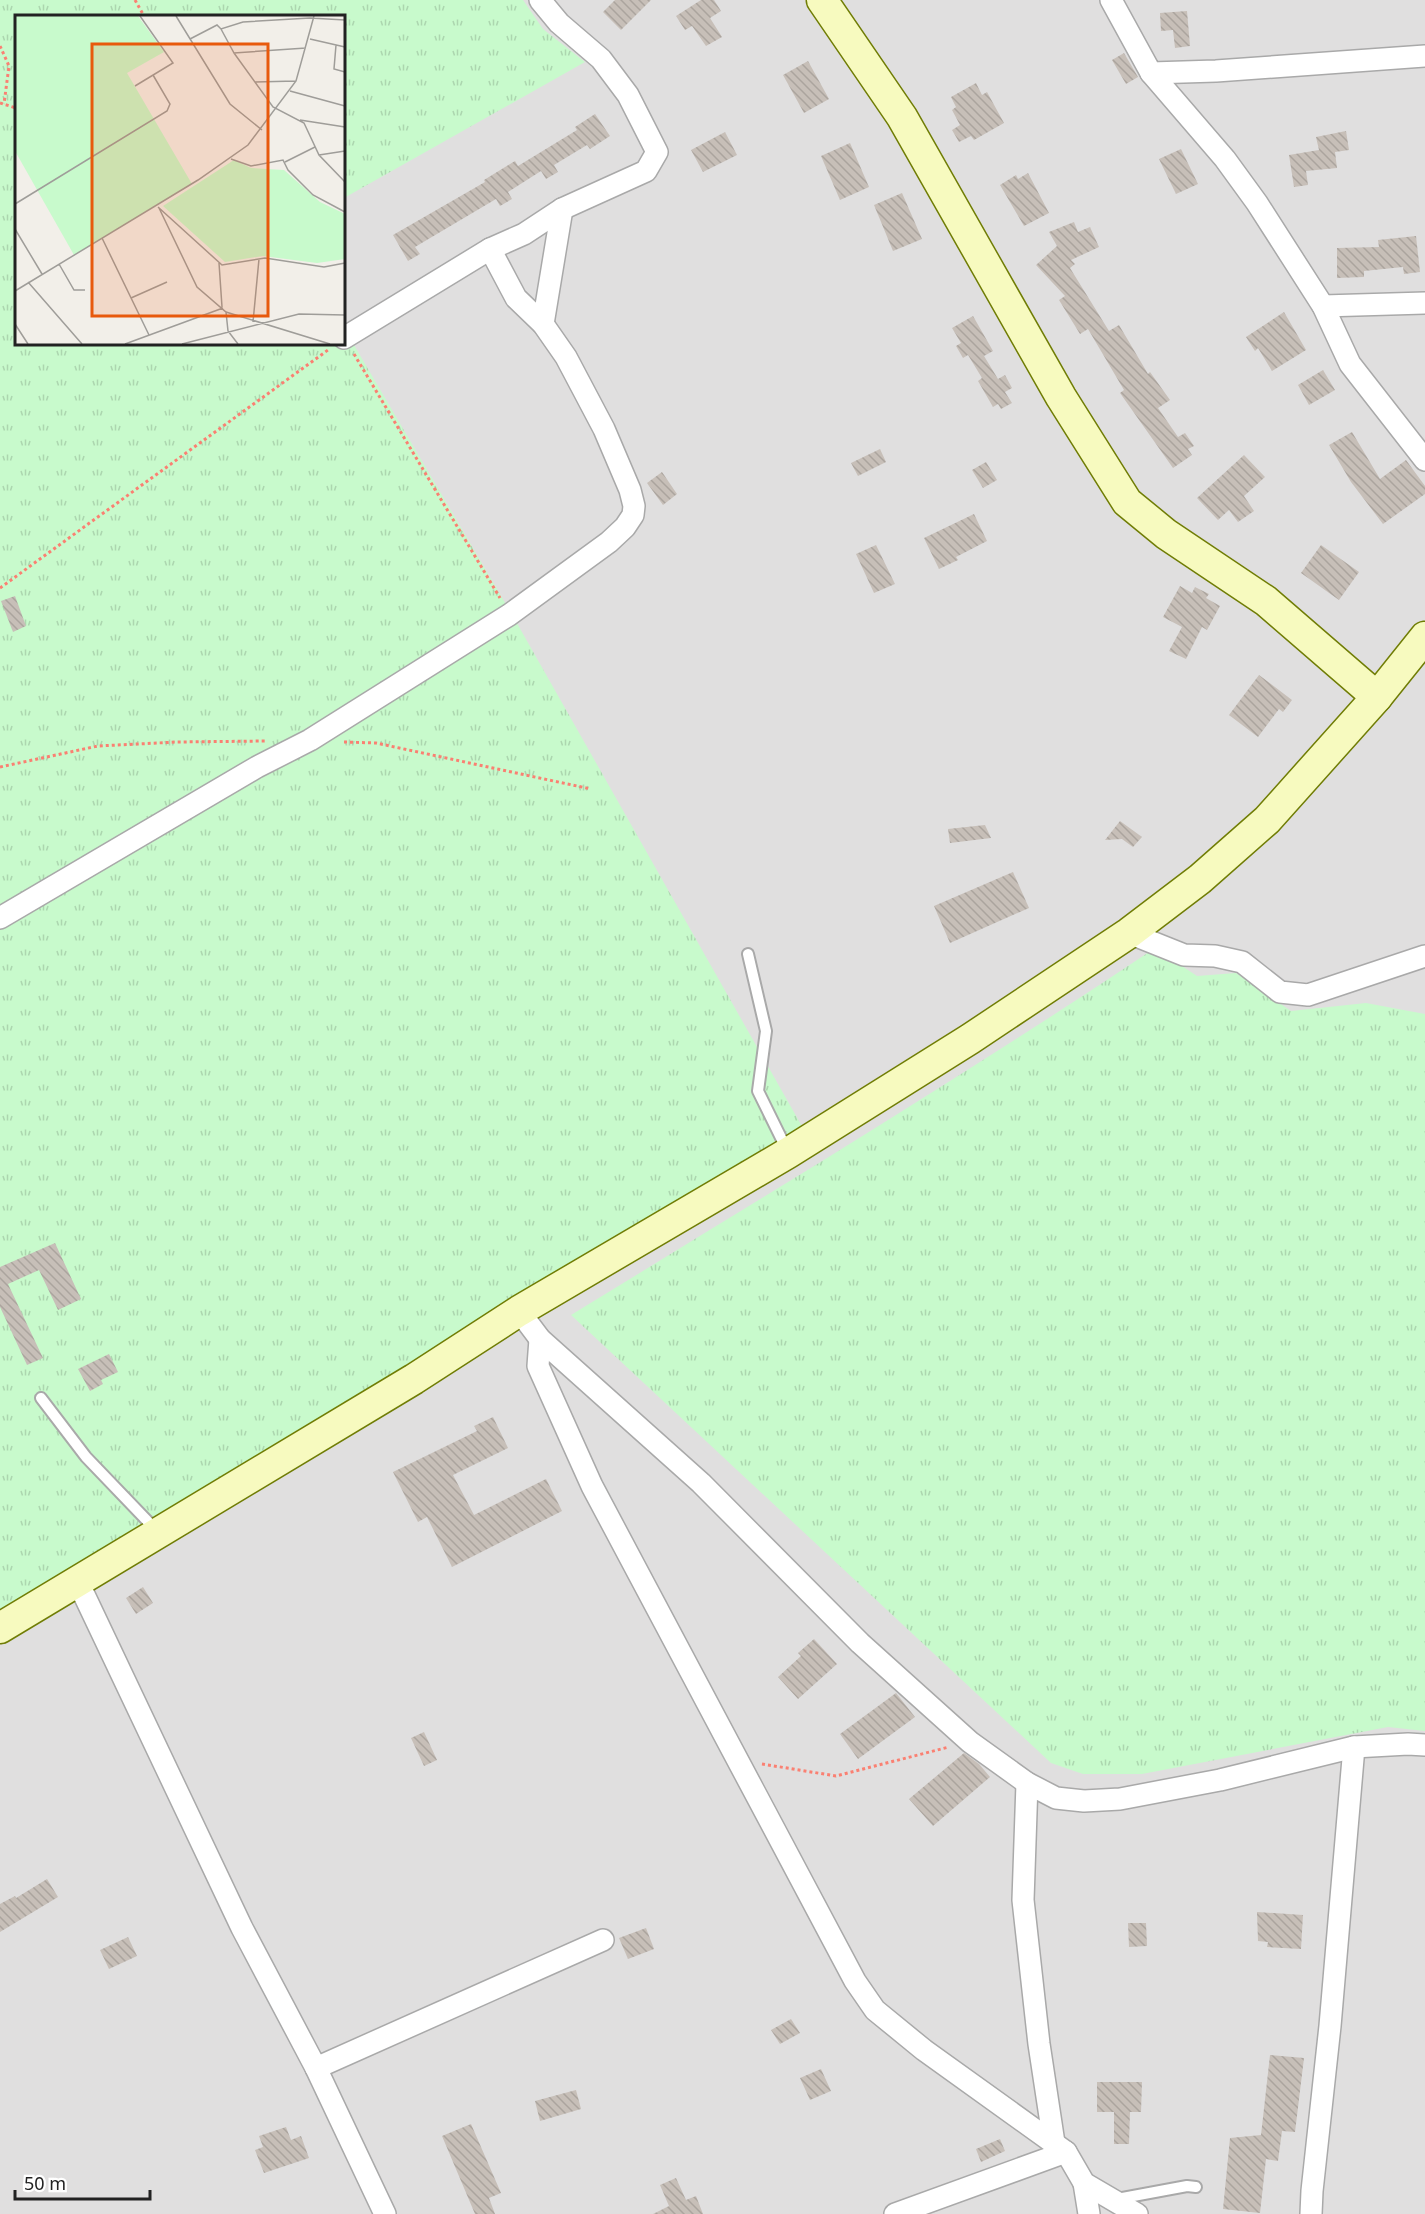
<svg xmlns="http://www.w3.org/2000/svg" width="1425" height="2214" viewBox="0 0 1425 2214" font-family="'Noto Sans',sans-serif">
<defs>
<pattern id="park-tufts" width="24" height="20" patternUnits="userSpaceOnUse" patternTransform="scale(1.5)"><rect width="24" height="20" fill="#c8facc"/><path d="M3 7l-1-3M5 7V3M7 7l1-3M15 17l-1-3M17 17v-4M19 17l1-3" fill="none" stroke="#acd6af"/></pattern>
<pattern id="building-back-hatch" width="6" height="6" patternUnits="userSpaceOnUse" patternTransform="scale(1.5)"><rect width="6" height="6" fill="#c7bfb8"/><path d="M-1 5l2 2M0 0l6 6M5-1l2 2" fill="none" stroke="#aba49e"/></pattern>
</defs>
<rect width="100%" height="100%" fill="#f2efe9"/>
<path fill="#e0dfdf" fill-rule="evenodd" d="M0 0H1425V2214H0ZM16 16H344V344H16Z"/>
<g fill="url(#park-tufts)">
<polygon points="0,0 523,0 543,29 585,62 344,198 344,16 16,16 16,344 344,344 344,328 514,618 808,1137 0,1624"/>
<path d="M1155 948 1197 976 1236 973 1291 1011 1366 1003 1425 1014V1731L1388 1727 1142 1774H1083L1051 1763 571 1315C767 1195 964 1076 1155 948Z"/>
</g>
<g fill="url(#building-back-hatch)">
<polygon points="615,0 651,0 621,30 603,12"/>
<polygon points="701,0 714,0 721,11 710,18 722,37 706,46 692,26 685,30 676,16"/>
<polygon points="1187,11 1190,46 1175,48 1173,30 1161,31 1160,13"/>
<polygon points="1124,53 1138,77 1126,84 1112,60"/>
<polygon points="808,61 829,99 804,113 783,75"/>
<polygon points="976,83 982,95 987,92 1004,123 974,140 971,136 959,142 952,130 960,125 952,110 956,107 951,97"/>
<polygon points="595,114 610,136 590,149 587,145 554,165 558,172 546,179 541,171 508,192 512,199 500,206 496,199 415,247 420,254 408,261 393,235 485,182 484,180 515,161 518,166 577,130 575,127"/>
<polygon points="1346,131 1349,150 1335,152 1337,168 1306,171 1308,185 1294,187 1289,155 1319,150 1316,137"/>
<polygon points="725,132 737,155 703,172 691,150"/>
<polygon points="850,143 869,187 840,200 821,156"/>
<polygon points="1181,149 1198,184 1176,194 1159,159"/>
<polygon points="1028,173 1049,213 1024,226 1000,185 1016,175 1018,179"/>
<polygon points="902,193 922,239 893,251 874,205"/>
<polygon points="1074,222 1078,232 1090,227 1099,247 1071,260 1075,264 1070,268 1109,331 1119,325 1148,374 1150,372 1170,400 1158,408 1178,437 1185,433 1194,446 1188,449 1192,455 1173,468 1120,393 1124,390 1088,329 1080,334 1059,300 1065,296 1036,265 1057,246 1049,232"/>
<polygon points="1416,236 1420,272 1404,274 1403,267 1364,271 1364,277 1337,278 1337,248 1379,247 1378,240"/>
<polygon points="1284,312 1306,350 1272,371 1258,348 1255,351 1246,337"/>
<polygon points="973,316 993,351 984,356 998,379 1005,375 1012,388 1005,392 1012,403 1001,409 998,404 993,407 978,381 982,378 968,355 963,358 956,346 961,343 952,328"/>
<polygon points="1323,370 1335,390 1309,405 1298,385"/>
<polygon points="1352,432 1380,479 1406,460 1425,486 1425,494 1383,524 1351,482 1329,445"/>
<polygon points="880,449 886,462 858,476 851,463"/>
<polygon points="1244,455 1265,477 1244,496 1254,511 1238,522 1229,510 1218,520 1197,498"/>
<polygon points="986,462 997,480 983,488 972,470"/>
<polygon points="662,472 677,494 663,505 647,483"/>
<polygon points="974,514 987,541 956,557 958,560 939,569 924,538"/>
<polygon points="876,545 895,584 874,593 856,554"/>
<polygon points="1321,545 1359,572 1339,600 1301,573"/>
<polygon points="1180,586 1192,593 1195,587 1209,594 1206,598 1220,606 1207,630 1202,627 1186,659 1169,651 1182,627 1163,617"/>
<polygon points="15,596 26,626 13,632 1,601"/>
<polygon points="1259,675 1292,700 1283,712 1279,709 1258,737 1229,715"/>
<polygon points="1120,821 1142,837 1133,847 1122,839 1105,840"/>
<polygon points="985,825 991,838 950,843 948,829"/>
<polygon points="1013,872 1029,908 950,943 934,906"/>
<polygon points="55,1243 81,1299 58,1310 39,1270 8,1284 43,1358 27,1365 0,1307 0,1267"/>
<polygon points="109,1354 118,1372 101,1380 103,1384 90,1391 78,1369"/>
<polygon points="493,1417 508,1448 453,1475 474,1515 546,1479 562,1511 452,1567 427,1517 418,1522 393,1472 477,1431 474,1426"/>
<polygon points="143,1587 153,1603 136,1614 126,1598"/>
<polygon points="814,1639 837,1664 798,1699 778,1677 801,1656 798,1653"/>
<polygon points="896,1693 915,1717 858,1759 840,1734"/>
<polygon points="424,1732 437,1760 424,1766 411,1738"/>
<polygon points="964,1753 979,1764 990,1777 933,1826 909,1799"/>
<polygon points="47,1879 58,1897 0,1932 0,1904 15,1896 16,1898"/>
<polygon points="1257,1912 1303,1915 1301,1949 1267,1947 1268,1942 1258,1941"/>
<polygon points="1128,1923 1146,1923 1147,1946 1129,1947"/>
<polygon points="646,1928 654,1949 628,1959 619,1938"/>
<polygon points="128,1937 137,1956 109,1969 100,1950"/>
<polygon points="791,2019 800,2033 780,2044 771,2030"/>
<polygon points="1270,2055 1304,2058 1295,2132 1282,2131 1278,2161 1266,2159 1260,2213 1223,2209 1230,2138 1261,2135"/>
<polygon points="821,2069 831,2091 810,2100 800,2078"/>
<polygon points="1097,2082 1142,2082 1141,2112 1130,2112 1129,2144 1114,2144 1114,2112 1097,2112"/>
<polygon points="576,2090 581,2109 540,2121 535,2101"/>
<polygon points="471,2124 501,2193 489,2198 495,2214 475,2214 442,2136"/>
<polygon points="286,2127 291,2140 301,2136 309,2158 264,2173 255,2150 263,2147 259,2136"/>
<polygon points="1000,2139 1005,2151 981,2162 976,2149"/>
<polygon points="676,2178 686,2200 696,2196 703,2214 653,2214 669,2206 660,2185"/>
</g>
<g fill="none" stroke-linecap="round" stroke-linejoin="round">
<g stroke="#a9a9a9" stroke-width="14">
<g id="service">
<polyline points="748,954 766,1031 758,1091 787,1150"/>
<polyline points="41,1398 86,1457 157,1531"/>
<polyline points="1117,2199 1187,2186 1196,2187"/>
</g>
</g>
<g stroke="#a9a9a9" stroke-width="24">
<g id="minor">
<polyline points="1111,0 1151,73 1216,71 1425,56"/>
<polyline points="1151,73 1225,159 1257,203 1323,306 1350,364 1425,460"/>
<polyline points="1323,306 1425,303"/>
<polyline points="543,324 562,209"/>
<polyline points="344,338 490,249 524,234 562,209 646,171 657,152 628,95 601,59 559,23 540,0"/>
<polyline points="0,918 257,767 310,740 509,615 609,542 625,527 633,515 634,506 630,490 604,429 566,357 543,324 516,298 490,249"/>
<polyline points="1129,933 1184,955 1215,956 1242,962 1280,992 1308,995 1425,956"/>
<polyline points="519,1311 540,1339 701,1483 860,1643 970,1742 1027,1783 1056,1798 1084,1801 1120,1799 1220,1780 1354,1747 1408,1744 1425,1745"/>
<polyline points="540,1339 538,1366 592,1486 855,1981 875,2010 924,2050 1066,2152 1084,2183 1137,2214"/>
<polyline points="77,1580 242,1928 316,2068 385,2214"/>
<polyline points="1027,1783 1023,1900 1039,2044 1054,2143"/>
<polyline points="316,2068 603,1940"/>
<polyline points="1084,2183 1089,2214"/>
<polyline points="895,2214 1066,2152"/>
<polyline points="1311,2214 1312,2191 1330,2026 1354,1747"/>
</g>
</g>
<g stroke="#707d05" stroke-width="33">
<g id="secondary">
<polyline points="822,0 902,117 1061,397 1127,502 1166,534 1266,601 1377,697"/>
<polyline points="0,1628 414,1379 519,1311 788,1153 970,1039 1129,933 1200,879 1267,820 1377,697 1425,637"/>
</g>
</g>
<g stroke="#fa8072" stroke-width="3" stroke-dasharray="3 3" stroke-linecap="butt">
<polyline points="135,0 144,16"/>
<polyline points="0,46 9,66 4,104"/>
<polyline points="0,103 16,108"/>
<polyline points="354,354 500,598"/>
<polyline points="0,588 328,350"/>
<polyline points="344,742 376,743 591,789"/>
<polyline points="0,767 98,746 177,742 266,741"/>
<polyline points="762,1764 836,1776 949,1747"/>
</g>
<use href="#service" stroke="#fff" stroke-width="10"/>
<use href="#minor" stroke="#fff" stroke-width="21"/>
<use href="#secondary" stroke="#f7fabf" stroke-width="30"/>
</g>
<g transform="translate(15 15)">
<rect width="330" height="330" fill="#f2efe9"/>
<path d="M0 1H123L149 37 112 58 177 169 59 240 0 136ZM219 145 236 153 269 155 305 187 330 199V244L302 248 248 241 210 247 148 191Z" fill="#c8facc"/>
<path fill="none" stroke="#9f9d99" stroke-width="1.5" d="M161 1 215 89 247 115M206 14 219 38 291 33M175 24 202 10 206 14 228 7 295 3 330 5M295 24 330 32M321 30 319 54 330 57M219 38 258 92 289 108 304 140 330 167M240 67 281 66M120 71 158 48 125 1M275 76 330 91M285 105 330 112M304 140 330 136M216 144 236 151 268 145 273 155 298 180 330 197M270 147 300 132M0 189 152 96 155 89 138 60M143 192 207 250 250 243 309 252 330 248M144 193 182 272 211 297 315 329M0 214 27 259M87 223 134 320M204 248 207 292M44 249 59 275H70M13 267 67 329M0 276 183 165 233 130 281 66 299 1M116 283 152 267M211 297 213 316 223 329M238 307 244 244M0 309 13 329M110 329 208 293M167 329 284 299 330 300"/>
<path fill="#e8590c" fill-opacity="0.15" stroke="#e8590c" stroke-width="3" d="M77 29H253V301H77Z"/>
<rect width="330" height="330" fill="none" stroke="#222" stroke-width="3"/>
</g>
<path d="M15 2190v9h135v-9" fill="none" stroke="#222222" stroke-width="3"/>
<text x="24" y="2190" font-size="18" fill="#222222" stroke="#ffffff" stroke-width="4.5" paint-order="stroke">50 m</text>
</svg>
